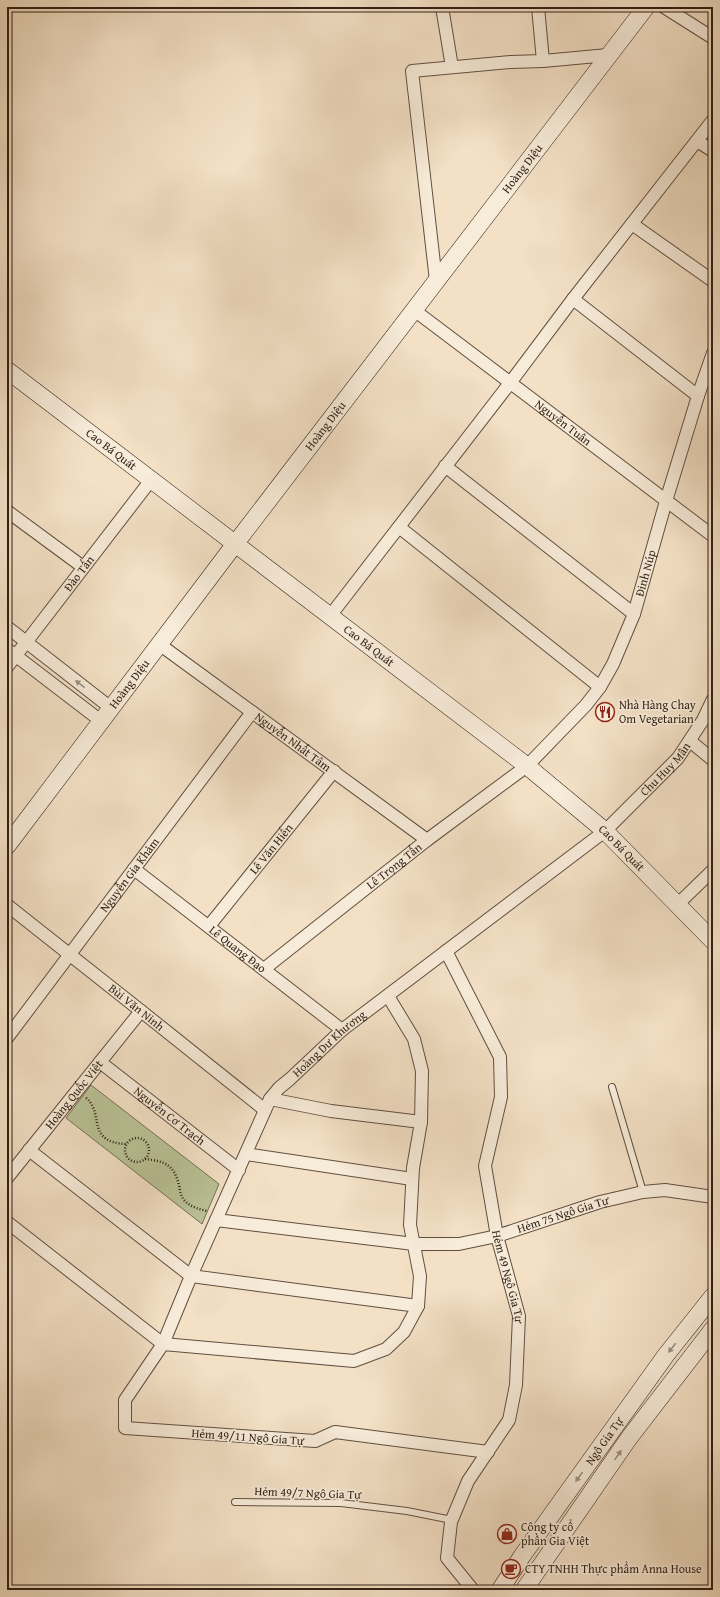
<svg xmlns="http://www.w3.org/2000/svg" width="720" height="1597" viewBox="0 0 720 1597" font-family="'Gentium Book Plus',serif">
<rect width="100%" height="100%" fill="#f3e0c5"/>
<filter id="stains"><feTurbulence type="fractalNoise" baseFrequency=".005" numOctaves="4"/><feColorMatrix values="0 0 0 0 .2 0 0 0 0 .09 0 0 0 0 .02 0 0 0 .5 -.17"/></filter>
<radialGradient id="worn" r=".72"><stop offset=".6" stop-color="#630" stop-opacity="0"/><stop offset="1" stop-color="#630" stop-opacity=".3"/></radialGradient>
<polygon fill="#b9c296" stroke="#747055" points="91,1085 219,1184 202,1224 66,1118"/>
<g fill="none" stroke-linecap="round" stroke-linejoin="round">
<g stroke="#614f40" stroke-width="8">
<g id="lane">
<polyline points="612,1087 643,1192"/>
<polyline points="235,1502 341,1503 407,1511 452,1520"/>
</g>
</g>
<g stroke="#614f40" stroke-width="14">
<g id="street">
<polyline points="442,7 452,67"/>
<polyline points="538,7 543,61"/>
<polyline points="664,7 713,38"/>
<polyline points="697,141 713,151"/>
<polyline points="632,224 713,281"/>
<polyline points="436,281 412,71 511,62 543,61 608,55"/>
<polyline points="573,299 698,396"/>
<path id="s1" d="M414 310 713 536"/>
<polyline points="445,466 634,614"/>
<polyline points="7,511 83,567"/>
<polyline points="399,527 600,687"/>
<polyline points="330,616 510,383 573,299 713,120"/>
<polyline points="7,627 111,708"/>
<path id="s2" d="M159 644 427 840"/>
<polyline points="7,649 101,721"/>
<path id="s3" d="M7 667 151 480"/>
<polyline points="690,741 713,760"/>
<path id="s4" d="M134 869 342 1030"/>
<polyline points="678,904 713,870"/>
<path id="s5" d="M7 905 141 1011 265 1110"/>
<path id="s6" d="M209 926 334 771"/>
<path id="s7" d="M446 951 500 1057 501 1097 485 1166 497 1236 519 1316 516 1385 509 1420 468 1481 451 1522 447 1558 473 1590"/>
<path id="s8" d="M264 969 427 840 527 766 586 705 600 687 613 664 634 614 666 501 698 396 713 353"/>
<path id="s9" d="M7 1038 252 712"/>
<path id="s10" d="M100 1062 239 1170"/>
<polyline points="270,1099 331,1111 421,1122"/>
<polyline points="29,1150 191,1276 418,1306"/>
<polyline points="246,1154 412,1179"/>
<path id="s11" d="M7 1178 141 1011"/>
<path id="s12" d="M216 1220 414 1244H459L497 1236 600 1202 643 1192 665 1190 713 1197"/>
<polyline points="7,1222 163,1344 354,1361 386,1349 404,1332 418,1306 420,1276 410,1225 413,1168 421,1122 422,1071 414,1039 388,996"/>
<path id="s13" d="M488 1452 335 1432 315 1441 125 1428V1400L163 1344 191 1276 270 1099 279 1088 290 1079 342 1030 605 831 678 758 703 720 713 699"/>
</g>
</g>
<g stroke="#301f14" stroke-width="18">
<g id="secondary">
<path id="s14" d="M7 370 527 766 605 831 713 941"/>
<path id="s15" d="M7 846 235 544 646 7"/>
<path id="s16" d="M500 1590 522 1556 666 1355 713 1296"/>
<polyline points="524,1590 629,1438 713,1329"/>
</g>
</g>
<g stroke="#301f14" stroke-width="2.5" stroke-dasharray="1 2" stroke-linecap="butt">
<path d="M86 1098C105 1113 85 1142 126 1144"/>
<circle cx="137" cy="1150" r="12"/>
<path d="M145 1159C165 1161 174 1165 179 1185 180 1191 181 1196 184 1200 190 1207 199 1209 207 1211"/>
</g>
<use href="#lane" stroke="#f7ebd9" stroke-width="6"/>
<use href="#street" stroke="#f7ebd9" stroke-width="12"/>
<use href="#secondary" stroke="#f7ebd9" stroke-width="17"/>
</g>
<defs><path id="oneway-solid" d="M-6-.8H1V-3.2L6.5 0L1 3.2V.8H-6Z"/></defs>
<g fill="#9d8f80">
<use href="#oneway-solid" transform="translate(80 684) rotate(-142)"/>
<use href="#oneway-solid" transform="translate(672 1348) rotate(128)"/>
<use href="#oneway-solid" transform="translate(618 1455) rotate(-55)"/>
<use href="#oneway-solid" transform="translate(579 1477) rotate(126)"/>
</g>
<defs>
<g id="restaurant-ring" transform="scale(1)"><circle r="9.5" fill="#f7ebd9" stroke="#8f2418" stroke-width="1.5"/><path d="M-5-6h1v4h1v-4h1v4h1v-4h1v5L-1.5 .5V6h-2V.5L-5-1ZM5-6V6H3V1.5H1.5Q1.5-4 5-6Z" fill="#8f2418"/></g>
<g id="shop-ring" transform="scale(1)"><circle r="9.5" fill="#f7ebd9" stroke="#8f2418" stroke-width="1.5"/><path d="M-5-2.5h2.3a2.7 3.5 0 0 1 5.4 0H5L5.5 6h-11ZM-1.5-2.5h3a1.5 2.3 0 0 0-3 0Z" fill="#8f2418"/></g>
<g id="cafe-ring" transform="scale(1)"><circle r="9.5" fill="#f7ebd9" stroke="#8f2418" stroke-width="1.5"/><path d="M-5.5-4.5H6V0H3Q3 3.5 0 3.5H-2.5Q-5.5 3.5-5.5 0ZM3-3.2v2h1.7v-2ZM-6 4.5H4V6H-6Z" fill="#8f2418"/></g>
</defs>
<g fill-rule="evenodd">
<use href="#restaurant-ring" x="605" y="712"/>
<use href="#shop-ring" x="507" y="1534"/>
<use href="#cafe-ring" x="511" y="1569"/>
</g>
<g text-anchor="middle" stroke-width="3.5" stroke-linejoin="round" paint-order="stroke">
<g font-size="12" fill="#301f14" stroke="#f7ebd9">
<text dy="4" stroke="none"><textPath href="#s15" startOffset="851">Hoàng Diệu</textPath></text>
<text dy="4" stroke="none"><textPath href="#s1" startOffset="187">Nguyễn Tuân</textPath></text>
<text dy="4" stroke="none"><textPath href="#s15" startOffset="527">Hoàng Diệu</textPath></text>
<text dy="4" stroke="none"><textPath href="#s14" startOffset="131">Cao Bá Quát</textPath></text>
<text dy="4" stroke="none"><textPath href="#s3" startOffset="118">Đào Tấn</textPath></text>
<text dy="4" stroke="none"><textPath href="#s8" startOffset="563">Đinh Núp</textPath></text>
<text dy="4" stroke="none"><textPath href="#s14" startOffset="455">Cao Bá Quát</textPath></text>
<text dy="4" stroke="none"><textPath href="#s15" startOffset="203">Hoàng Diệu</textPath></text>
<text dy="4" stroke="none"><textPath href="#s2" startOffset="166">Nguyễn Nhất Tâm</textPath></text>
<text dy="4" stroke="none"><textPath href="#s13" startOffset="1246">Chu Huy Mân</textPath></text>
<text dy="4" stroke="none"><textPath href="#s14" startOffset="779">Cao Bá Quát</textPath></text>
<text dy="4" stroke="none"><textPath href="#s6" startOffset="99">Lê Văn Hiến</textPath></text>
<text dy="4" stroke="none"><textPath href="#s8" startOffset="166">Lê Trọng Tấn</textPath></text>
<text dy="4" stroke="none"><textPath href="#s9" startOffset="204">Nguyễn Gia Khảm</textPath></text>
<text dy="4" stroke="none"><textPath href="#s4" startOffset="131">Lê Quang Đạo</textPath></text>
<text dy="4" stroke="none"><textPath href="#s5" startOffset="165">Bùi Văn Ninh</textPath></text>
<text dy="4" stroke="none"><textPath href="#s13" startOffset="811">Hoàng Dư Khương</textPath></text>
<text dy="4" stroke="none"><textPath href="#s11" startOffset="107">Hoàng Quốc Việt</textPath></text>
<text dy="4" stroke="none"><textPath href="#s10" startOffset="88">Nguyễn Cơ Trạch</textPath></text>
<text dy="4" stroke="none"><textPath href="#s12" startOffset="353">Hẻm 75 Ngô Gia Tự</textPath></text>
<text dy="4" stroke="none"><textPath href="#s7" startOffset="343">Hẻm 49 Ngô Gia Tự</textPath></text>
<text transform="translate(248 1437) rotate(4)" y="4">Hẻm 49/11 Ngô Gia Tự</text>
<text dy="4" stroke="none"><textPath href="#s16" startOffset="182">Ngô Gia Tự</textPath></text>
<text transform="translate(308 1493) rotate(2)" y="4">Hẻm 49/7 Ngô Gia Tự</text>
</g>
<g font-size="12" fill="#301f14" stroke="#f7ebd9" text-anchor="start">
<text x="619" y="709">Nhà Hàng Chay<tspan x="619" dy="14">Om Vegetarian</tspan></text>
<text x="521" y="1531">Công ty cổ<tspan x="521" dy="14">phần Gia Việt</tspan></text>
<text x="525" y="1573">CTY TNHH Thực phẩm Anna House</text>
</g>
</g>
<rect width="720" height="1597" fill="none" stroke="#f3e0c5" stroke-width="24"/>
<rect x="8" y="8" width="704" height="1581" fill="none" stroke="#301f14" stroke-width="2"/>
<rect x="12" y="12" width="696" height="1573" fill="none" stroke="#301f14"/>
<rect width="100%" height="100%" filter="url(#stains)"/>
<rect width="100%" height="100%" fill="url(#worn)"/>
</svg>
